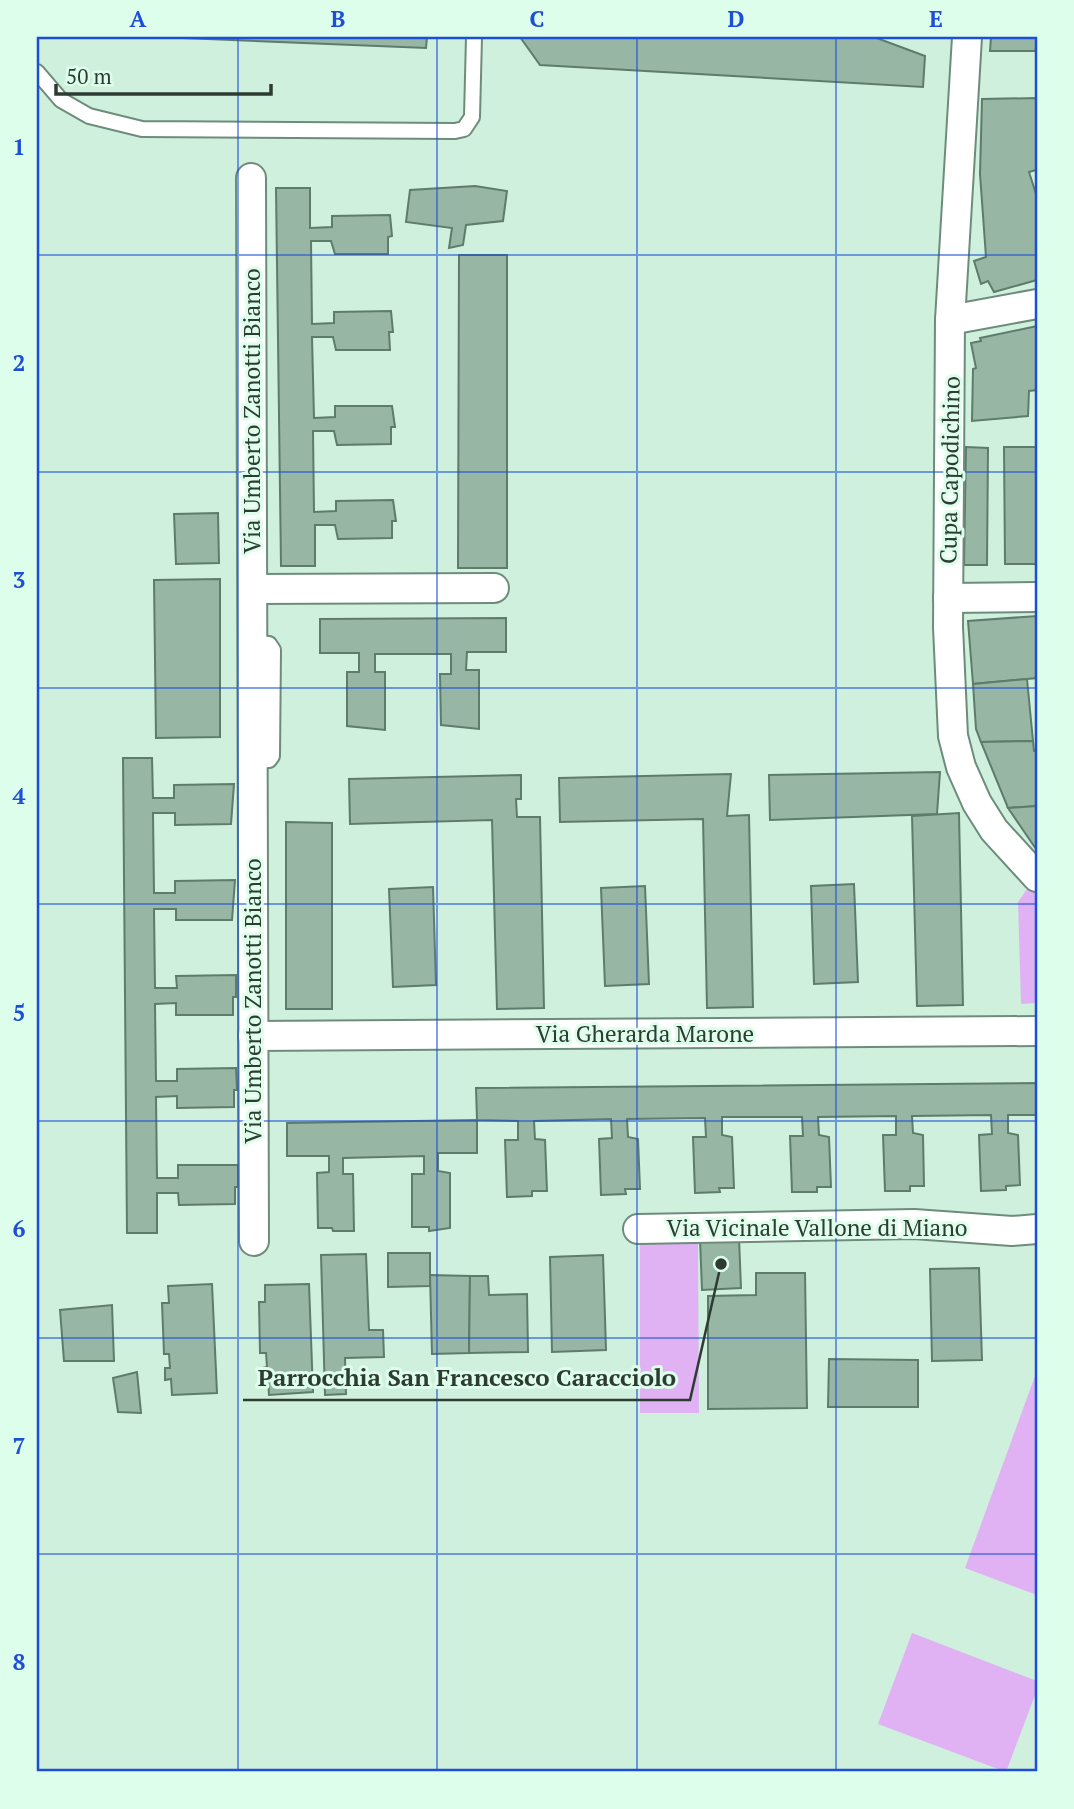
<svg xmlns="http://www.w3.org/2000/svg" width="1074" height="1809" viewBox="0 0 1074 1809" font-family="'PT Serif',serif">
<rect width="100%" height="100%" fill="#cff0dd"/>
<g fill="#e0b2f3">
<polygon points="1029,886 1037,894 1037,1003 1021,1004 1018,902"/>
<polygon points="640,1242 698,1243 699,1413 640,1413"/>
<polygon points="1035,1376 1037,1377 1037,1595 965,1568"/>
<polygon points="912,1633 1037,1681 1037,1690 1006,1772 878,1724"/>
</g>
<g fill="#97b6a4" stroke="#5e7c6b" stroke-width="2">
<polygon points="158,37 427,37 426,48"/>
<polygon points="520,37 874,37 925,56 923,87 540,65"/>
<polygon points="991,37 1037,37 1037,45 1035,51 990,51"/>
<polygon points="1037,98 1036,170 1029,172 1037,197 1037,280 994,292 988,281 981,284 974,261 986,257 980,174 982,99"/>
<polygon points="475,186 507,191 503,221 466,225 463,245 449,248 452,228 406,222 410,190"/>
<polygon points="276,188 310,188 310,228 332,227 332,216 390,215 392,236 388,237 388,254 335,254 331,241 311,241 312,324 334,323 334,312 391,311 393,332 389,332 390,350 336,350 333,337 312,337 314,418 335,417 335,406 392,406 395,427 391,427 391,444 337,445 334,431 313,431 314,512 336,511 336,501 393,500 396,521 392,521 392,538 338,539 335,525 315,525 315,566 281,566"/>
<polygon points="459,255 507,255 507,568 458,568"/>
<polygon points="1037,326 1037,390 1029,391 1028,416 972,421 973,369 976,368 971,343 981,341 980,338"/>
<polygon points="966,447 988,448 987,565 964,565"/>
<polygon points="1004,447 1037,447 1037,564 1005,564"/>
<polygon points="218,513 219,563 176,564 174,514"/>
<polygon points="220,579 220,737 156,738 154,580"/>
<polygon points="1037,616 1037,678 973,684 968,621"/>
<polygon points="506,618 506,652 467,652 466,670 479,670 479,729 441,725 440,674 451,674 451,654 375,654 375,672 385,672 385,730 347,726 347,672 359,672 359,653 320,653 320,619"/>
<polygon points="1027,679 1033,741 981,742 976,729 973,684"/>
<polygon points="1033,741 1034,751 1037,750 1037,806 1008,808 981,742"/>
<polygon points="123,758 152,758 153,798 174,798 174,785 234,784 231,824 175,825 175,813 153,813 154,893 175,893 175,881 235,880 232,920 176,920 176,909 154,909 155,988 177,988 176,976 236,975 236,997 233,997 233,1015 176,1015 176,1003 155,1004 156,1081 177,1081 177,1069 236,1068 237,1090 234,1090 234,1107 177,1108 177,1096 156,1097 157,1178 178,1178 178,1165 238,1165 238,1187 235,1187 235,1204 179,1205 178,1193 157,1193 157,1233 127,1233"/>
<polygon points="940,772 937,814 770,820 769,775"/>
<polygon points="731,774 727,816 749,815 753,1007 707,1008 703,819 560,822 559,778"/>
<polygon points="521,775 521,799 516,799 517,817 540,817 544,1008 497,1009 492,820 350,824 349,779"/>
<polygon points="1037,806 1037,849 1036,849 1008,808"/>
<polygon points="959,813 963,1005 917,1006 912,816"/>
<polygon points="286,822 332,823 332,1009 286,1009"/>
<polygon points="854,884 858,982 814,984 811,886"/>
<polygon points="645,886 649,984 605,986 601,888"/>
<polygon points="433,887 436,985 393,987 389,889"/>
<polygon points="1037,1083 1037,1115 1008,1115 1008,1133 1018,1135 1020,1185 1006,1186 1006,1190 981,1191 979,1135 992,1134 991,1115 912,1116 913,1133 923,1135 924,1186 910,1186 910,1191 885,1191 883,1135 896,1135 896,1116 818,1117 819,1135 829,1137 831,1187 817,1187 817,1192 792,1192 790,1136 803,1136 802,1117 722,1117 722,1135 732,1137 734,1188 719,1188 720,1192 695,1193 693,1137 706,1137 705,1118 627,1119 628,1137 638,1139 640,1189 625,1189 626,1194 601,1195 599,1139 612,1138 611,1119 534,1121 535,1139 545,1140 547,1191 532,1191 532,1196 507,1197 505,1140 518,1140 518,1121 477,1120 476,1088"/>
<polygon points="477,1120 477,1153 438,1153 438,1171 450,1173 450,1228 429,1231 429,1227 412,1227 412,1174 424,1174 424,1156 343,1158 343,1174 353,1174 354,1231 333,1231 332,1228 318,1228 317,1173 329,1172 329,1156 287,1156 287,1123"/>
<polygon points="739,1238 741,1288 702,1290 700,1239"/>
<polygon points="388,1253 430,1253 430,1286 388,1287"/>
<polygon points="366,1254 369,1330 383,1330 384,1357 345,1358 346,1394 325,1395 321,1255"/>
<polygon points="603,1255 606,1350 552,1352 550,1257"/>
<polygon points="979,1268 982,1360 932,1361 930,1269"/>
<polygon points="756,1273 805,1273 807,1408 708,1409 708,1296 756,1295"/>
<polygon points="430,1275 470,1276 469,1353 432,1354"/>
<polygon points="470,1276 488,1276 489,1295 527,1294 528,1352 469,1353"/>
<polygon points="212,1284 217,1393 172,1395 171,1379 165,1380 165,1368 170,1368 169,1354 164,1354 162,1303 169,1303 168,1286"/>
<polygon points="309,1284 313,1392 269,1395 268,1379 262,1379 262,1368 267,1367 266,1353 260,1353 259,1302 265,1302 265,1285"/>
<polygon points="112,1305 114,1361 64,1361 60,1310"/>
<polygon points="829,1359 918,1360 918,1407 828,1407"/>
<polygon points="137,1372 141,1413 118,1412 113,1378"/>
</g>
<g fill="none" stroke-linecap="round" stroke-linejoin="round">
<g stroke="#6e8c7b" stroke-width="18">
<g id="lane">
<polyline points="37,72 61,100 89,116 142,129 455,131 464,129 472,117 474,37"/>
<polyline points="252,643 269,644 273,650 272,756 269,760 253,761"/>
</g>
</g>
<g stroke="#6e8c7b" stroke-width="32">
<g id="street">
<polyline points="967,37 950,320 948,627 953,736 961,767 977,803 994,830 1037,877"/>
<polyline points="251,178 254,1241"/>
<polyline points="950,320 1037,304"/>
<polyline points="253,589 494,588"/>
<polyline points="948,598 1037,597"/>
<polyline points="253,1036 1037,1031"/>
<polyline points="638,1229 914,1224 1012,1231 1037,1229"/>
</g>
</g>
<use href="#lane" stroke="#fff" stroke-width="14"/>
<use href="#street" stroke="#fff" stroke-width="28"/>
</g>
<path fill="none" stroke="#1d4ed8" stroke-width="2" stroke-opacity="0.55" d="M238 37V1772M437 37V1772M637 37V1772M836 37V1772M37 255H1037M37 472H1037M37 688H1037M37 904H1037M37 1121H1037M37 1338H1037M37 1554H1037"/>
<g text-anchor="middle" stroke-width="6" stroke-linejoin="round" paint-order="stroke">
<g font-size="23" fill="#2e3b33" stroke="#ddfeea">
<text transform="translate(252 411) rotate(-90)" y="8">Via Umberto Zanotti Bianco</text>
<text transform="translate(950 470) rotate(-89)" y="8">Cupa Capodichino</text>
<text transform="translate(253 1001) rotate(-90)" y="8">Via Umberto Zanotti Bianco</text>
<text x="645" y="1042">Via Gherarda Marone</text>
<text x="817" y="1236">Via Vicinale Vallone di Miano</text>
</g>
</g>
<path fill="none" stroke="#2e3b33" stroke-width="2.5" d="M721 1264L690 1400H243"/>
<circle fill="#2e3b33" stroke="#ddfeea" stroke-width="2.5" cx="721" cy="1264" r="7"/>
<g font-size="24" text-anchor="middle" font-weight="bold" fill="#2e3b33" stroke="#ddfeea" stroke-width="6" stroke-linejoin="round" paint-order="stroke">
<text x="467" y="1386">Parrocchia San Francesco Caracciolo</text>
</g>
<rect width="1074" height="1809" fill="none" stroke="#ddfeea" stroke-width="77"/>
<path d="M56 84v10h215v-10" fill="none" stroke="#2e3b33" stroke-width="3.5"/>
<text x="66" y="84" font-size="21" fill="#2e3b33" stroke="#ddfeea" stroke-width="5" paint-order="stroke">50 m</text>
<rect x="38" y="38" width="998" height="1732" fill="none" stroke="#1d4ed8" stroke-width="2.5"/>
<g font-size="23" text-anchor="middle" font-weight="bold" fill="#1d4ed8">
<text x="138" y="27">A</text>
<text x="338" y="27">B</text>
<text x="537" y="27">C</text>
<text x="736" y="27">D</text>
<text x="936" y="27">E</text>
<text x="19" y="155">1</text>
<text x="19" y="371">2</text>
<text x="19" y="588">3</text>
<text x="19" y="804">4</text>
<text x="19" y="1021">5</text>
<text x="19" y="1237">6</text>
<text x="19" y="1454">7</text>
<text x="19" y="1670">8</text>
</g>
</svg>
